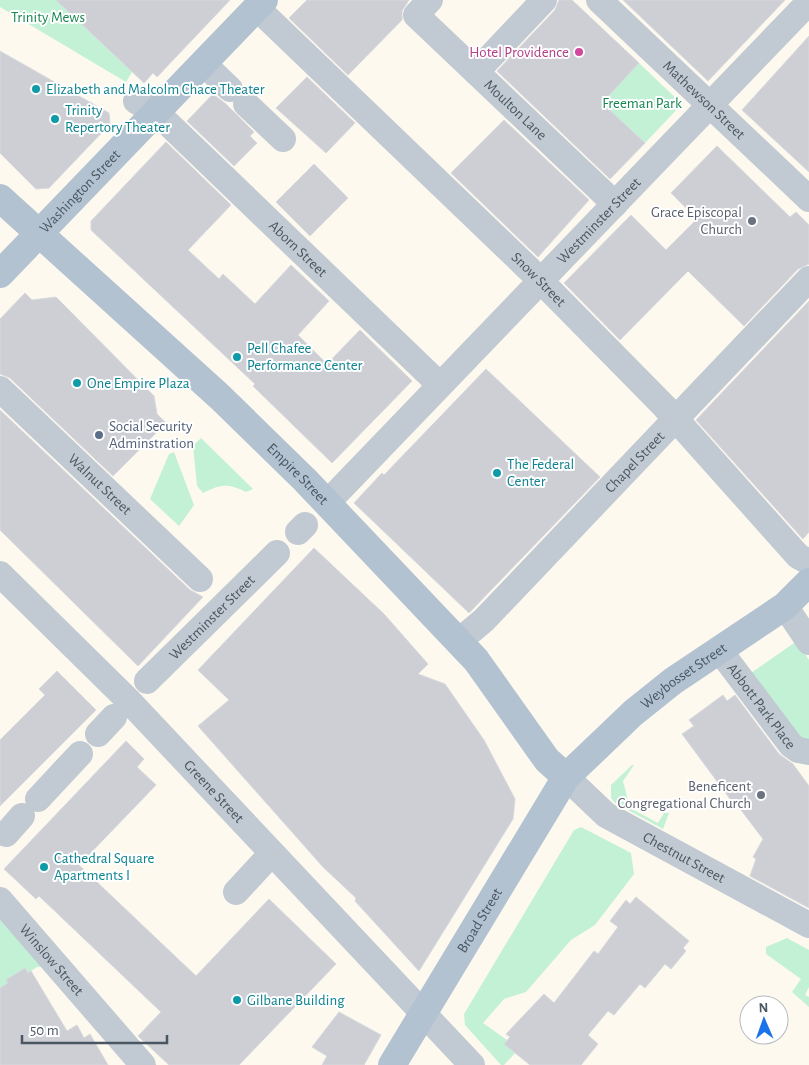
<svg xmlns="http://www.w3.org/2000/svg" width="809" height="1065" viewBox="0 0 809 1065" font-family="'Alegreya Sans',sans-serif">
<rect width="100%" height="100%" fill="#f5f3f3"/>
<path fill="#fdf9ef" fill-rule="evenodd" d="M0 0H809V1065H0ZM749 1005H779V1035H749Z"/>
<g fill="#c3f1d5">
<polygon points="0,0 56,0 132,72 126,82 0,7"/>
<polygon points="639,63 682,104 645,143 602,103"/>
<path d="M201 438 253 489 246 492C228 483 221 484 203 493L197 486 193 446Z"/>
<polygon points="174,452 194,505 179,526 150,499 169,454"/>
<polygon points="797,641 809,660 809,740 803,739 748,675"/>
<polygon points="632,765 634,765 623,781 630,808 658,823 664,813 669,813 663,829 615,803 611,798 611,785"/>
<polygon points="581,827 631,853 634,874 595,925 571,940 526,992 504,999 483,1023 507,1040 504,1044 515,1053 504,1065 501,1065 465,1025 464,1014 574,830"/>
<polygon points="0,913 45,967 37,967 28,973 24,969 6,980 8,983 0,988"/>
<polygon points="787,938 809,950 809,987 805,995 809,997 809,1007 792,992 801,979 766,954 766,947"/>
</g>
<g fill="#cdcfd5" stroke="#d7d9de">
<polygon points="56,0 230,0 157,77 153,73 144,83"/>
<polygon points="307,0 409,0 402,11 402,20 348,75 289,18"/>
<polygon points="559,0 572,0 639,63 602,103 645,143 610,179 497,71 555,10"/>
<polygon points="623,0 785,0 708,81"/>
<polygon points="809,36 809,172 742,110"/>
<polygon points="0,51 109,113 110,124 49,188 36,189 0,153"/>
<polygon points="307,77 355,123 326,153 276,108"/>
<polygon points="213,94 226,104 254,132 250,136 257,143 234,166 187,121"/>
<polygon points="504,120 589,200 538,257 451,173"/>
<polygon points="166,142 231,205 188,250 219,279 223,274 255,304 291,265 329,301 298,335 327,364 360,330 412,381 332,463 253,386 255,384 91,230 91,221"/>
<polygon points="717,146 790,217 796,212 809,225 809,264 798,269 744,326 688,271 620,340 564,283 631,215 666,250 697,219 671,193"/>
<polygon points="314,164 348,198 310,236 276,202"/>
<polygon points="25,293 32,300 56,297 154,396 157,414 166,423 113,476 10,378 0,374 0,319"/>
<polygon points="809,301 809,532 803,539 696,420"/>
<polygon points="486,369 600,477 469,613 354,503 382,473 384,475"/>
<polygon points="0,410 190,590 203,597 138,666 0,530"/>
<polygon points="314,548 384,614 428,664 418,674 445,684 484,740 515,799 513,819 419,971 355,901 356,898 323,867 198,726 229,700 198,670"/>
<polygon points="57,671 96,710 0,806 0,740 45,695 39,689"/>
<polygon points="723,695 727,701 735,695 779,754 793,764 809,786 809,908 750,876 756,859 753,857 763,839 735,802 733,803 682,734 694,726 689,720"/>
<polygon points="126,741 144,759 137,767 156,785 79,865 196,976 269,899 336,964 239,1065 169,1065 138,1036 161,1012 39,896 36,899 4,869"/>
<polygon points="636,897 689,941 683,948 686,951 671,969 665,964 645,988 640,984 614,1015 608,1011 588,1035 598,1044 581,1065 530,1065 504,1044 510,1037 506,1034 544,994 554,1003 594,951 598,954 618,927 610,921 626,900 630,904"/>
<polygon points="25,968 28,973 31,971 67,1031 77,1025 84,1038 90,1034 108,1065 0,1065 0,988 8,983 6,980"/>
<polygon points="339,1012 381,1035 364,1065 322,1065 327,1056 312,1047"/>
</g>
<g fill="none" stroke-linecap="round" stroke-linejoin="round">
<g stroke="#c1cad2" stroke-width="26">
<path id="s1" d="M430 0 416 15 615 204"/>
<path id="s2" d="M599 0 809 199"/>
<path id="s3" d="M257 8 530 270 664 406 798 556 809 562"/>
<polyline points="203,63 230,89"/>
<polyline points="476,72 544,0"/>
<path id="s4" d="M136 101 156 112 440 385"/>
<polyline points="246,104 283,139"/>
<path id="s5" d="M0 389 200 579"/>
<path id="s6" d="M327 503 809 2"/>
<polyline points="298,532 305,525"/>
<path id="s7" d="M0 574 128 700 472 1065"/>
<polyline points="785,606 809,642"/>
<path id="s8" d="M459 641 484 620 809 279"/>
<path id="s9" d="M720 651 791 745 798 750 809 752"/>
<path id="s10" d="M147 681 277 553"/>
<polyline points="98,734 114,717"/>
<path id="s11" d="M566 777 606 815 809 925"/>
<polyline points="38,799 80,754"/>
<polyline points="6,834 22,816"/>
<polyline points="236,892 272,853"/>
<path id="s12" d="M0 900 143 1065"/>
</g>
<g stroke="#b3c2d1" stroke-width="28">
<path id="s13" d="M0 198 220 397 305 480 476 660 547 760 566 777"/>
<path id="s14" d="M0 274 264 0"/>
<path id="s15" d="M392 1065 566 777 633 713 673 681 785 606 809 582"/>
</g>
</g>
<circle fill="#d1479c" stroke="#fff" stroke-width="2" cx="579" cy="52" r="5"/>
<g fill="#0f9aa8" stroke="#fff" stroke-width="2">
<circle cx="36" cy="89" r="5"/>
<circle cx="55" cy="119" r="5"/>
<circle cx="237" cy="357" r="5"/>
<circle cx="77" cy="383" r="5"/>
<circle cx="497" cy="473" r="5"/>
<circle cx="44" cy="867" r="5"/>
<circle cx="237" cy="1000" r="5"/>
</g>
<g fill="#6b7280" stroke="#fff" stroke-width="2">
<circle cx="752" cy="221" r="5"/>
<circle cx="761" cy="795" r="5"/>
</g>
<circle fill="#5c6f8a" stroke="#fff" stroke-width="2" cx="99" cy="435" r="5"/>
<g text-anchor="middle" stroke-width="4" stroke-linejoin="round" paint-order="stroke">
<g font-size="15" fill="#17864f" stroke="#fff">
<text x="48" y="22">Trinity Mews</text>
<text x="642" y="108">Freeman Park</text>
</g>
<g font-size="15" fill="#b23c85" stroke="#fff" text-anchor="end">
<text x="569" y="57">Hotel Providence</text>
</g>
<g font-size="15" fill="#0d838f" stroke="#fff" text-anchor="start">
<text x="46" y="94">Elizabeth and Malcolm Chace Theater</text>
<text x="65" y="115">Trinity<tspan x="65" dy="17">Repertory Theater</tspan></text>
<text x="247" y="353">Pell Chafee<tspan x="247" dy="17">Performance Center</tspan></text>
<text x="87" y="388">One Empire Plaza</text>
<text x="507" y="469">The Federal<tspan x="507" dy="17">Center</tspan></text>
<text x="54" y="863">Cathedral Square<tspan x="54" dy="17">Apartments I</tspan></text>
<text x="247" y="1005">Gilbane Building</text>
</g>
<g font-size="15" fill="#4a5661" stroke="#fff">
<text dy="5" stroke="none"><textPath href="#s2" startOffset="145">Mathewson Street</textPath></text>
<text dy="5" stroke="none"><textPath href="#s1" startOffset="158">Moulton Lane</textPath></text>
<text dy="5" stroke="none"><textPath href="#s14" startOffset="115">Washington Street</textPath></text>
<text dy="5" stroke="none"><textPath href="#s6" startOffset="392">Westminster Street</textPath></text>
<text dy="5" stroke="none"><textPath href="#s4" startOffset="220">Aborn Street</textPath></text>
<text dy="5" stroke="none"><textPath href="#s3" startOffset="391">Snow Street</textPath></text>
<text dy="5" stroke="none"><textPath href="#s8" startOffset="251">Chapel Street</textPath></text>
<text dy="5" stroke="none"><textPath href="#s13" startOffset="406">Empire Street</textPath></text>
<text dy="5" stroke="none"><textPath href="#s5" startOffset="138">Walnut Street</textPath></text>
<text dy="5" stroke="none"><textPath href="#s10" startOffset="91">Westminster Street</textPath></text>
<text dy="5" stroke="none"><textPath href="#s15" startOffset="492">Weybosset Street</textPath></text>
<text dy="5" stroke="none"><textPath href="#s9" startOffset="69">Abbott Park Place</textPath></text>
<text dy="5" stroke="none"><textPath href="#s7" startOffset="305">Greene Street</textPath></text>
<text dy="5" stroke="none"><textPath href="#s11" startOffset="144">Chestnut Street</textPath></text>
<text dy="5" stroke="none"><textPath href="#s15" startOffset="169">Broad Street</textPath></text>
<text dy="5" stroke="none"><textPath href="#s12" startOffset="79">Winslow Street</textPath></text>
</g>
<g font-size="15" fill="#5b616d" stroke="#fff" text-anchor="end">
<text x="742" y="217">Grace Episcopal<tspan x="742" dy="17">Church</tspan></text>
<text x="751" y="791">Beneficent<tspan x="751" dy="17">Congregational Church</tspan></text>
</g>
<g font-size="15" fill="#4e5e75" stroke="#fff" text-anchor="start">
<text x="109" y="431">Social Security<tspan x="109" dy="17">Adminstration</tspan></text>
</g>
</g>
<g transform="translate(764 1020) rotate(358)"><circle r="24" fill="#ffffff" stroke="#b7bbc0"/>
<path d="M0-4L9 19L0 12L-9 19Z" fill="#1a73e8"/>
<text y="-8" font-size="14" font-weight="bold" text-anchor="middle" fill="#4a5661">N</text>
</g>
<path d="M22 1035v8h145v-8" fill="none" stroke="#4a5661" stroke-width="2.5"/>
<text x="30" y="1035" font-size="15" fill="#4a5661" stroke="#ffffff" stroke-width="4" paint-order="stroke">50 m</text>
</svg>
